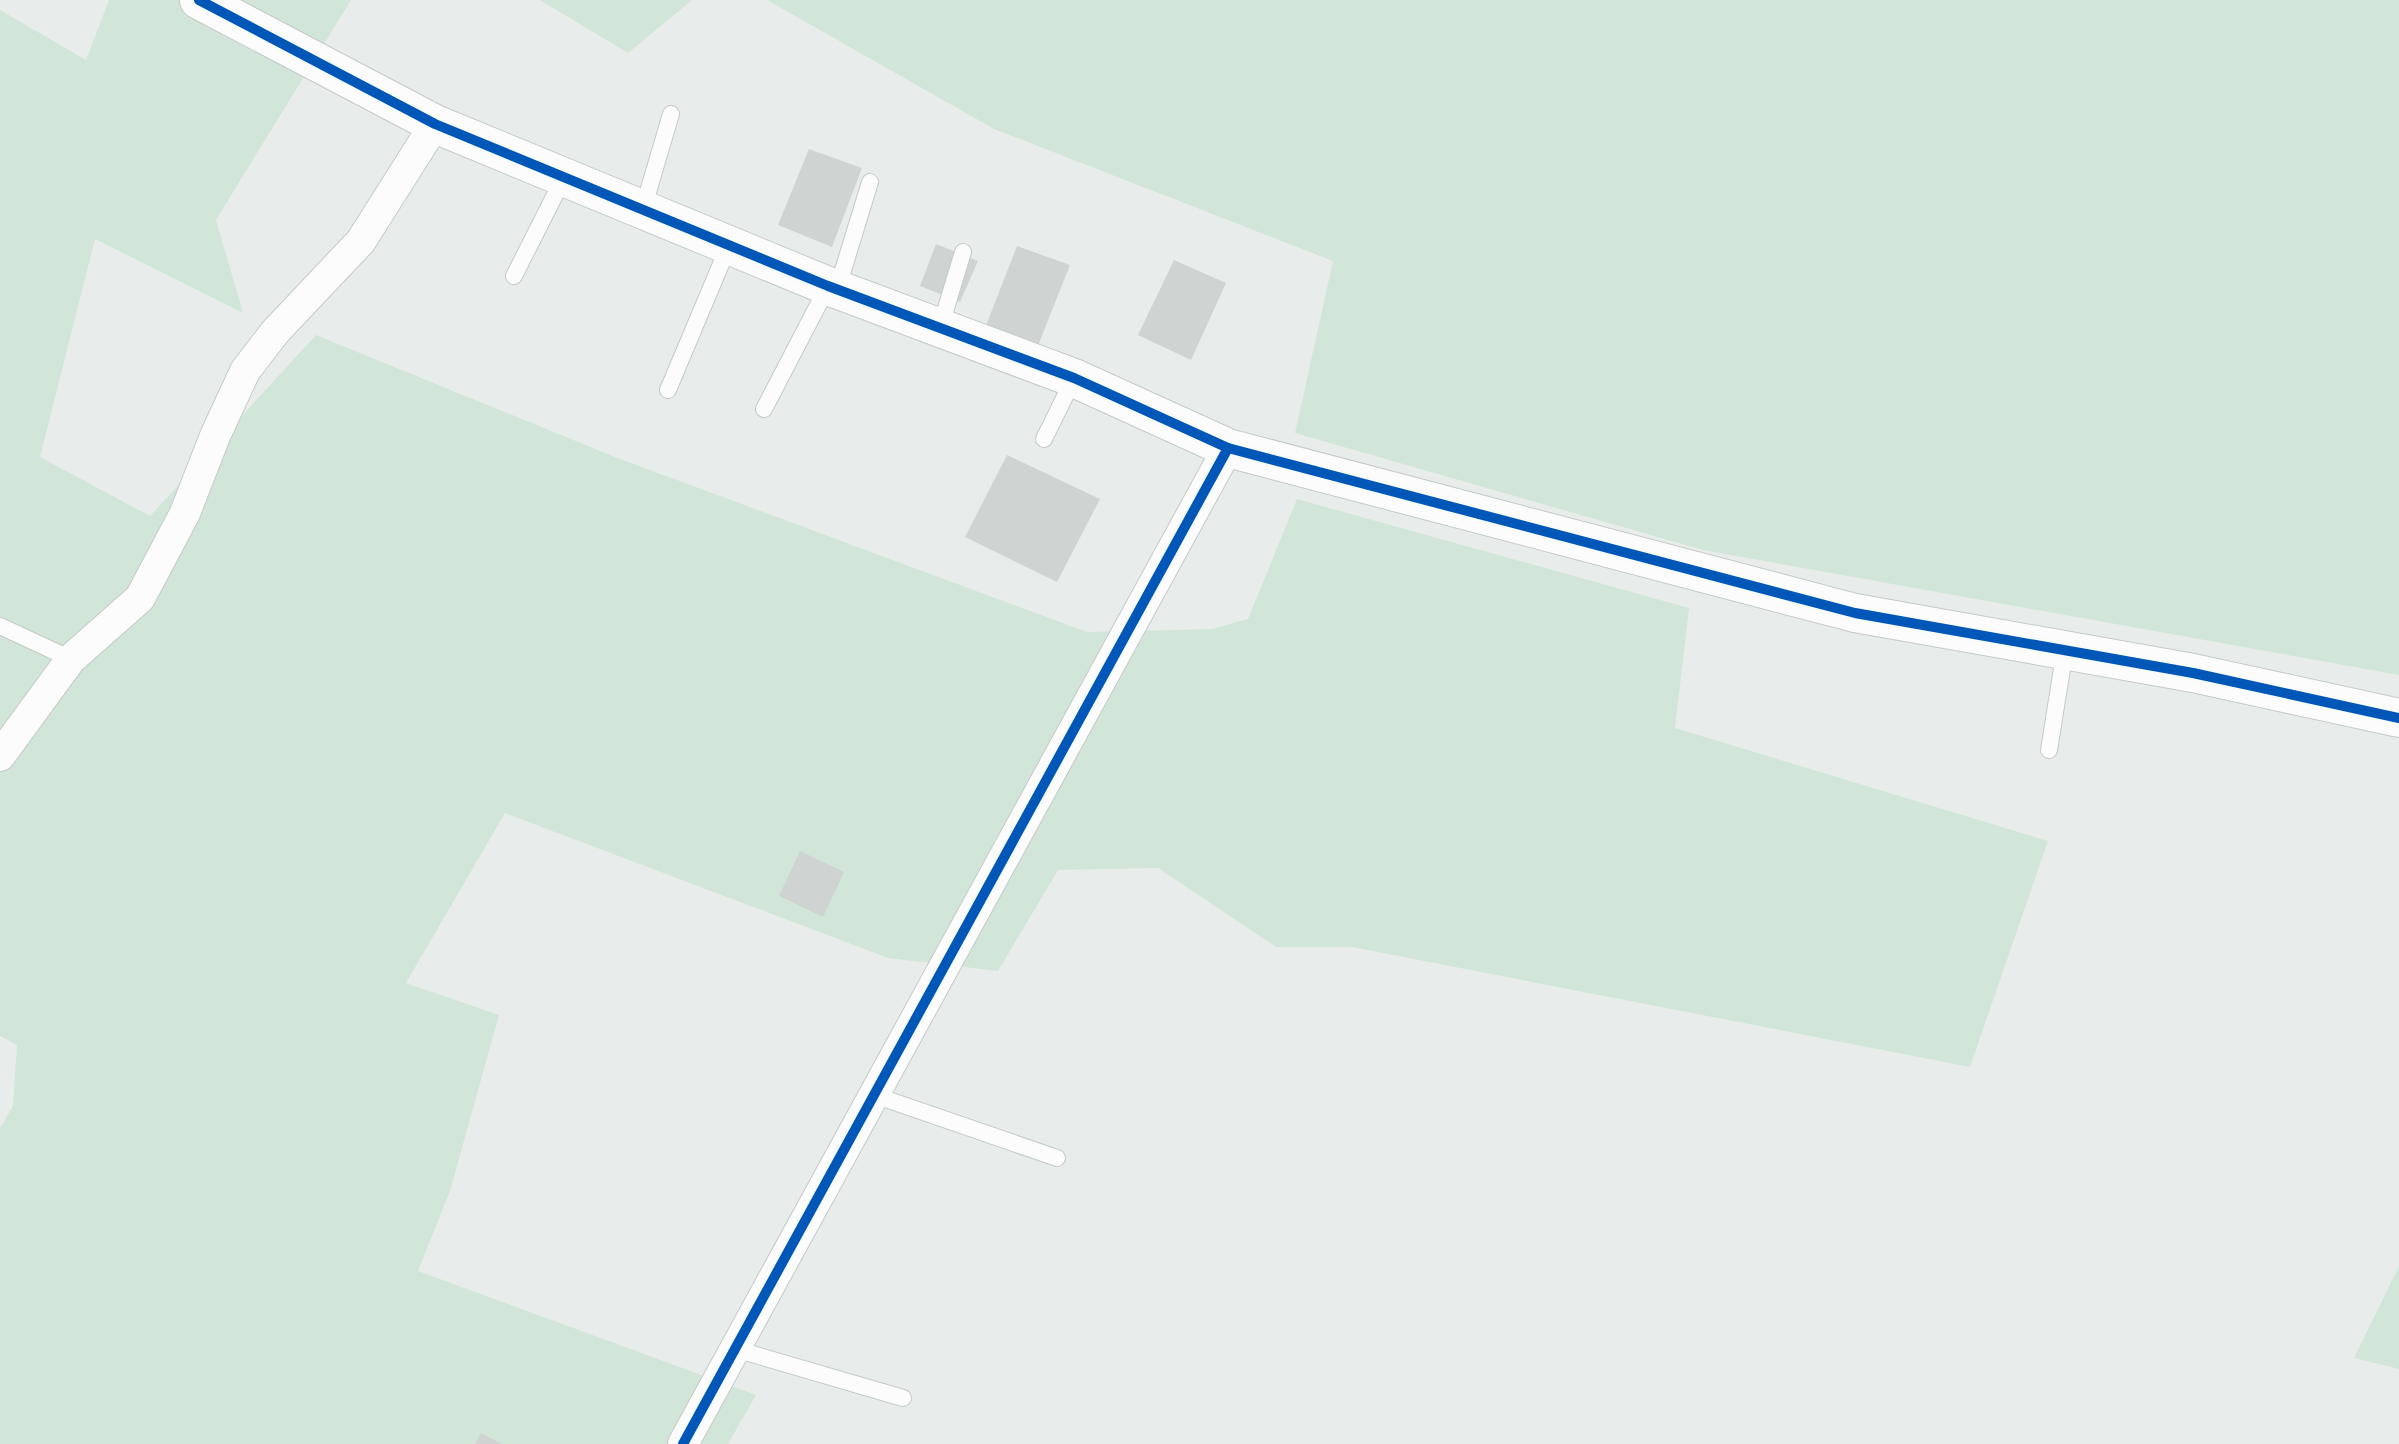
<svg xmlns="http://www.w3.org/2000/svg" width="2399" height="1444" viewBox="0 0 2399 1444" font-family="Jost,sans-serif">
<rect width="100%" height="100%" fill="#e8edeb"/>
<g fill="#d1e6d8">
<polygon points="109,0 351,0 216,220 243,313 95,239 40,457 150,516 316,335 615,457 1087,632 1212,629 1248,619 1297,499 1689,608 1675,728 2048,841 1970,1067 1352,947 1276,947 1158,868 1058,870 998,971 888,958 505,813 406,983 499,1015 450,1191 418,1271 756,1395 728,1444 0,1444 0,1128 13,1106 17,1045 0,1036 0,10 86,60"/>
<polygon points="540,0 692,0 628,53"/>
<polygon points="767,0 2399,0 2399,675 1703,550 1295,433 1333,261 994,129"/>
<polygon points="2399,1266 2399,1369 2354,1358"/>
</g>
<g fill="#cfd4d2">
<polygon points="809,149 862,168 832,247 778,225"/>
<polygon points="936,244 978,261 960,302 920,286"/>
<polygon points="1017,246 1070,265 1037,348 985,328"/>
<polygon points="1174,260 1226,283 1191,360 1138,335"/>
<polygon points="1007,455 1100,499 1057,582 965,537"/>
<polygon points="800,851 844,872 823,917 779,896"/>
<polygon points="481,1433 502,1444 475,1444"/>
</g>
<g fill="none" stroke-linecap="round" stroke-linejoin="round">
<g stroke="#c5cac8" stroke-width="18">
<g id="service">
<polyline points="643,209 671,114"/>
<polyline points="514,276 564,177"/>
<polyline points="837,290 870,182"/>
<polyline points="940,328 963,252"/>
<polyline points="668,390 729,245"/>
<polyline points="764,409 828,286"/>
<polyline points="1044,439 1074,378"/>
<polyline points="0,626 71,659"/>
<polyline points="2049,750 2065,650"/>
<polyline points="874,1095 1057,1158"/>
<polyline points="735,1349 903,1398"/>
</g>
</g>
<g stroke="#c5cac8" stroke-width="32">
<g id="minor">
<polyline points="0,756 71,659 140,598 185,513 215,436 245,371 275,332 361,241 435,124"/>
<polyline points="683,1444 1228,448"/>
</g>
</g>
<g stroke="#c5cac8" stroke-width="40">
<polyline id="tertiary" points="199,0 435,124 828,286 1074,378 1228,448 1855,613 2193,673 2399,718"/>
</g>
<use href="#service" stroke="#fcfcfc" stroke-width="16"/>
<use href="#minor" stroke="#fcfcfc" stroke-width="30"/>
<use href="#tertiary" stroke="#fcfcfc" stroke-width="38"/>
<g stroke="#f7fbf9" stroke-width="15">
<g id="cycleway">
<polyline points="199,0 435,124 828,286 1074,378 1228,448 1855,613 2193,673 2399,718"/>
<polyline points="683,1444 1228,448"/>
</g>
</g>
<use href="#cycleway" stroke="#0057b8" stroke-width="10"/>
</g>
</svg>
